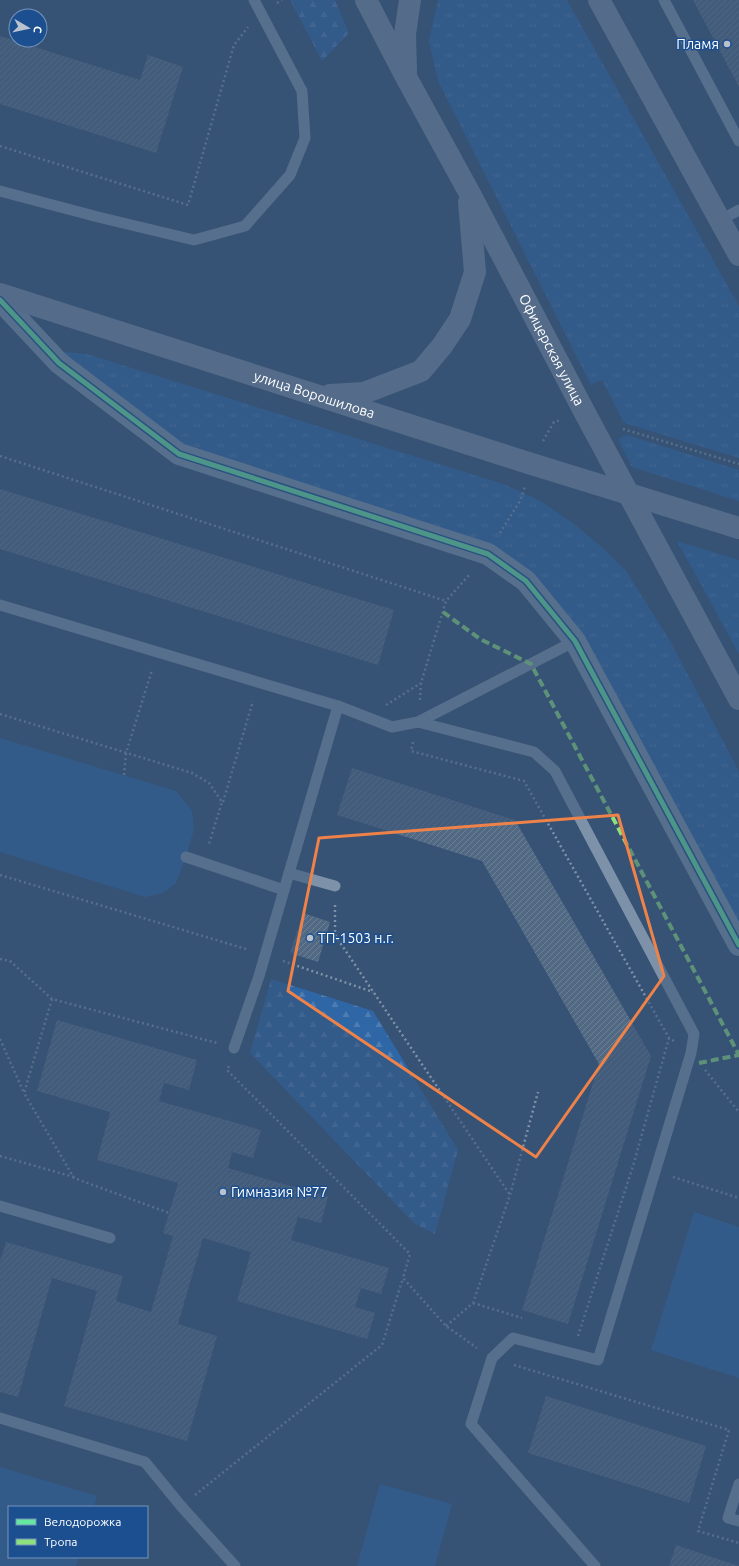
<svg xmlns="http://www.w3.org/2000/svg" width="739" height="1566" viewBox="0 0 739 1566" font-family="Ubuntu,sans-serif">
<defs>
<pattern id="grass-tufts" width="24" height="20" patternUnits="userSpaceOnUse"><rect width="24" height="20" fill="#2f66a5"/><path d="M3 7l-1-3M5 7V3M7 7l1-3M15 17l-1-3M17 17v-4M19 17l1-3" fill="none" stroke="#4e7db2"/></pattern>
<pattern id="forest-firs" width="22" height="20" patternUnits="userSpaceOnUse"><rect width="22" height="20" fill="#2f66a5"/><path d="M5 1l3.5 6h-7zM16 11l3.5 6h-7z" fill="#4e7db2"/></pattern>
<pattern id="building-hatch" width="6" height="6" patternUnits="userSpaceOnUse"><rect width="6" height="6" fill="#526984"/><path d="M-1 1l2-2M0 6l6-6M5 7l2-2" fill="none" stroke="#6c8096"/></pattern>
</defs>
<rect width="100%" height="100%" fill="#365274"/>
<g fill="url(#grass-tufts)">
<polygon points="438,0 567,0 739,306 739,458 624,423 602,380 591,385 438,81 429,41"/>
<polygon points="53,351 87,354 503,484 539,500 573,523 605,550 626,571 670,641 739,771 739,927 570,618 548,591 526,569 177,448"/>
<polygon points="627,435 739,470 739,501 632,467 618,439"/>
<polygon points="677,541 739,560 739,654"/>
</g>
<g fill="url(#forest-firs)">
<polygon points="290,0 335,0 349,33 322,61"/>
<polygon points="271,979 373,1011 458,1150 435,1234 415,1224 250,1053"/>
</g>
<g fill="#2f66a5">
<polygon points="0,738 176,791 192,811 194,829 186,857 176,883 163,893 145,897 0,852"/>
<polygon points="694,1212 739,1227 739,1378 651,1350"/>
<polygon points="0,1467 97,1496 94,1507 9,1507 9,1557 79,1557 76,1566 0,1566"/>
<polygon points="380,1484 452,1504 435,1566 357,1566"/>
</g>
<g fill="url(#building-hatch)">
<polygon points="693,0 739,0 739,87"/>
<polygon points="0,36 140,80 148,55 183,67 156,153 0,104"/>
<polygon points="0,489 394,610 378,665 0,549"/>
<polygon points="352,768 515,820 651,1056 568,1324 522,1310 599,1064 482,861 337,815"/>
<polygon points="303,913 330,922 318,962 290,953"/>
<polygon points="57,1020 197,1060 189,1090 164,1083 159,1101 261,1130 253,1158 232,1152 228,1168 328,1197 321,1223 298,1217 291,1240 389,1268 381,1294 361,1288 355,1307 375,1313 367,1339 237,1301 251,1252 203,1238 178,1324 217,1336 187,1441 64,1406 97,1291 52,1278 18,1397 0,1392 0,1261 6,1242 123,1276 116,1301 151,1312 173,1236 163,1233 178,1183 97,1160 110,1112 37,1091"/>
<polygon points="546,1396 706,1446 689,1503 528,1453"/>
<polygon points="676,1545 739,1566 669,1566"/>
</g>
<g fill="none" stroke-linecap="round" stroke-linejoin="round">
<g stroke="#7d92a8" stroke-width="2.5" stroke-dasharray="2 3" stroke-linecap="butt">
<polyline points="277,3 282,0"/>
<polyline points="0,146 188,205 234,45 248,27"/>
<polyline points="623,429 739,464"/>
<polyline points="543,441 554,422 561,420"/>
<polyline points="0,456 446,601"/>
<polyline points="500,533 521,499 525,486"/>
<polyline points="420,700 421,683 446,601 470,574"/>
<polyline points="386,705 421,683"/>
<polyline points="0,714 192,773 209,783 222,802 209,844"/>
<polyline points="413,742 411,751 524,781 669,1038 674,1041"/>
<polyline points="124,775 126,753 152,670"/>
<polyline points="223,802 253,701"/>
<polyline points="0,875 246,949"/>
<polyline points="335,905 335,935 510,1195"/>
<polyline points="0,959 10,961 52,999 217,1043"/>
<polyline points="283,961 373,992"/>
<polyline points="52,999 24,1093 74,1178 169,1213"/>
<polyline points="0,1039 24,1093"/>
<polyline points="229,1066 227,1070 410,1254 403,1278 446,1326 477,1348"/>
<polyline points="705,1070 739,1112"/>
<polyline points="0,1156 74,1177"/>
<polyline points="673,1177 739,1198"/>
<polyline points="473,1303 522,1318"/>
<polyline points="446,1326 473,1303 510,1195 538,1092"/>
<polyline points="578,1336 633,1166 669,1038"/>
<polyline points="514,1365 729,1430 698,1531 739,1543"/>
<polyline points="195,1495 382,1345 403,1278"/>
</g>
<g stroke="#7d92a8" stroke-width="11">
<polyline points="664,0 739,141"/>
<polyline points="0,191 98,217 194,240 245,226 290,175 305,138 302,91 254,0"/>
<polyline points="720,220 739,210"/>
<polyline points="0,605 338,706 392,727 418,722 575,641"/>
<polyline points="418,722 534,752 555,771 694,1034 691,1053 598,1360 513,1338 492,1358 471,1424 595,1566"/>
<polyline points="186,857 284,890"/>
<polyline points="335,886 289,873 338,706"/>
<polyline points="234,1048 259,976 289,873"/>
<polyline points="0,1206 110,1238"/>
<polyline points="0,1418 145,1462 181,1506 235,1566"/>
<polyline points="739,1484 728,1518 739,1521"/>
</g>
<polyline stroke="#7d92a8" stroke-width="22" points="0,300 59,363 179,454 488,554 526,581 575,641 739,945"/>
<g stroke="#798da4" stroke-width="22">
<path id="s1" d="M366 0 406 77 469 192 586 415 739 699"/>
<polyline points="599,0 739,255"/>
<polyline points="406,72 405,34 410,0"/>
<path id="s2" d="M0 294 522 461 739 528"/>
<polyline points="330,395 364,393 421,371 442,346 460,319 475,272 469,202"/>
</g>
<g stroke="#8de07e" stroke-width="4" stroke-dasharray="8 4" stroke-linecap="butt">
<polyline points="443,612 480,639 531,664 739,1055"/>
<polyline points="699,1063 739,1055"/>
</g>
<g stroke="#1b4f8f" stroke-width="8">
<polyline id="cycleway" points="0,300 59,363 179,454 488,554 526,581 575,641 739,945"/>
</g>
<use href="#cycleway" stroke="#66e7a1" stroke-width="5"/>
</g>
<path d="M0 0H739V1566H0ZM618 815 664 976 536 1157 288 991 319 838Z" fill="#365274" fill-opacity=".55" fill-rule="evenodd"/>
<path fill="none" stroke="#ee8249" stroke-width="3" stroke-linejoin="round" d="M618 815 664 976 536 1157 288 991 319 838Z"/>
<g fill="#b9c2ce" stroke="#1b4f8f" stroke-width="1.5">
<circle cx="727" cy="44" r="4"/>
<circle cx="310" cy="938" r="4"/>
<circle cx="223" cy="1192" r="4"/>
</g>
<g text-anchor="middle" stroke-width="3" stroke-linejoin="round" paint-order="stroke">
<g font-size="14" fill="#fff" stroke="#1b4f8f" text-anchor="start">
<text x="719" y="49" text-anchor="end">Пламя</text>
<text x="318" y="943">ТП-1503 н.г.</text>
<text x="231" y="1197">Гимназия №77</text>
</g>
<g font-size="14" fill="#fff" stroke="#1b4f8f">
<text dy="5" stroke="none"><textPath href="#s1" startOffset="396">Офицерская улица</textPath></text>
<text dy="5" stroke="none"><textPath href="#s2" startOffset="330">улица Ворошилова</textPath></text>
</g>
</g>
<rect x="8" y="1506" width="140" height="52" fill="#1b4f8f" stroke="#7695bc"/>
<rect x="16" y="1519" width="20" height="6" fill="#66e7a1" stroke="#7695bc"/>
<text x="44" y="1526" font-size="12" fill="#ffffff">Велодорожка</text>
<rect x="16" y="1539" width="20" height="6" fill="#8de07e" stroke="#7695bc"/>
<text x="44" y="1546" font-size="12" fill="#ffffff">Тропа</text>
<g transform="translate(28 28) rotate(99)"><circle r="19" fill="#1b4f8f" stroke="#7695bc"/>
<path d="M0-3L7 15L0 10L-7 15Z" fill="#b9c2ce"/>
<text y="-6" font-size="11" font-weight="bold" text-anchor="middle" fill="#ffffff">С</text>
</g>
</svg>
